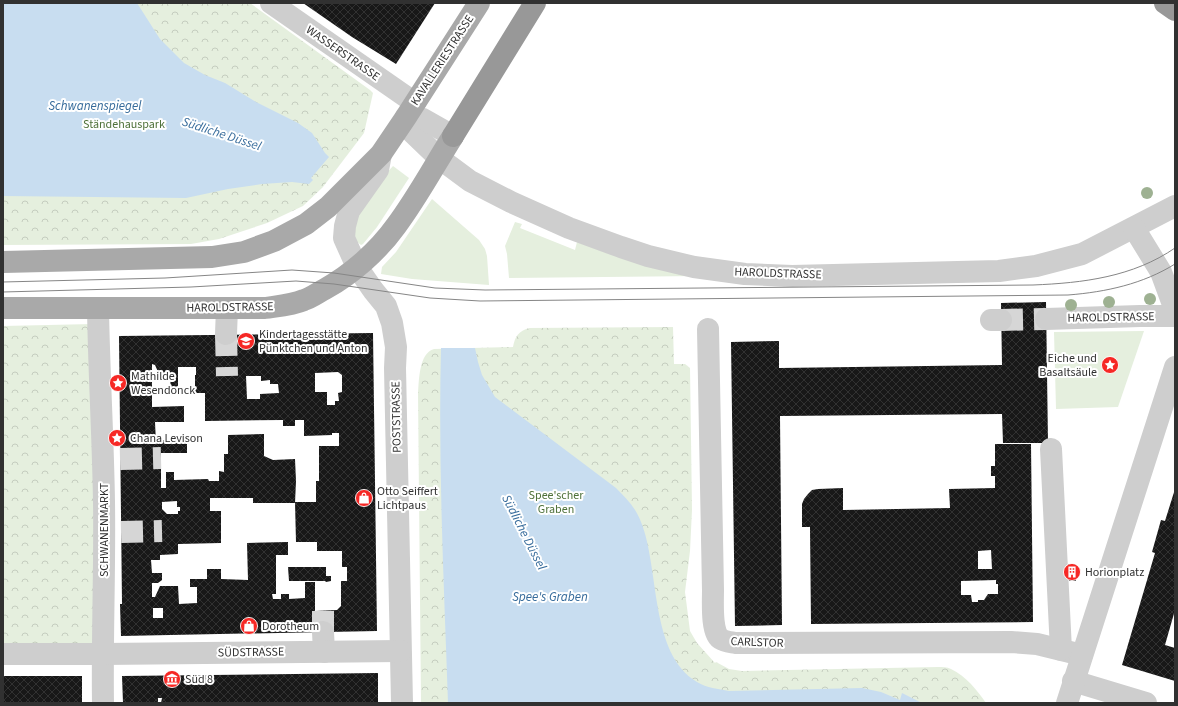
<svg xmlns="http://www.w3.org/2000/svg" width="1178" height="706" viewBox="0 0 1178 706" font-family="'Source Sans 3',sans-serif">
<defs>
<pattern id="park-crowns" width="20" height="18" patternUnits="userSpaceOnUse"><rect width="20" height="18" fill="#e5efde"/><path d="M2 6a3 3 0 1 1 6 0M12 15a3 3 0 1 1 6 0" fill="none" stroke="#c5cdbf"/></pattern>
<pattern id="building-cross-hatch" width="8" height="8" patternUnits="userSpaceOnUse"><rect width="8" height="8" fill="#181818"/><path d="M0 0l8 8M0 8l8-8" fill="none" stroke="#313131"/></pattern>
</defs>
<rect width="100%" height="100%" fill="#fff"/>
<g fill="#e5efde">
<polygon points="393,166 409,178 377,227 363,244 361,245 356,241 353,227 362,201"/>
<polygon points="432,199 479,240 485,249 487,256 489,285 412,279 381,274 382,267 396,252"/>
<polygon points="515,222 522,224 520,228 575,250 577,242 700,276 509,278 507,254 505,246"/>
<polygon points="1144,331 1118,407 1056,409 1054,332"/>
</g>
<g fill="url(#park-crowns)">
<polygon points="3,3 250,3 370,90 373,93 364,133 323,187 303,206 267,223 219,239 191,244 3,245"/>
<polygon points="93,324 107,654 3,653 3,326"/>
<path d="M673 327 674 364H685L690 368 692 510 690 551 685 592 690 631 697 643 715 663 716 662 729 669 742 671 938 667C942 667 947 667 951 669 966 676 977 690 986 703H421L418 393C419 380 419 353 434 349L513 347C515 336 519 331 529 328Z"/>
</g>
<g fill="#c8ddf0">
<polygon points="3,3 137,3 160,39 184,63 205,75 225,83 256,102 298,123 312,133 325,153 329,157 311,178 313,180 309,184 292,182 262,184 228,189 186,198 3,196"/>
<path d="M441 348H475L478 362 482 375 495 397 616 488C626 498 636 508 641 522 660 569 649 653 697 682 707 688 718 689 729 691L862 688 881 692 900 700 902 693 922 703H448C444 585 438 466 441 348Z"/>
</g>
<g fill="url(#building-cross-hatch)" fill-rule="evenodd">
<polygon points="303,3 435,3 396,64 352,37"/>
<polygon points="1046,302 1048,443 1003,443 1002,414 780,416 782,625 735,626 731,342 779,341 779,368 1002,365 1001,303"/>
<path d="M373 333 377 631 121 636 120 604H122L119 336ZM152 364 155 365 159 374H170L171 394H178V367H196V375H195V393H205V421L283 420V426H295V420H304V436L332 435V433H339V446H319V481H316V502H295L296 542H317V551H342V567H347V581H341V606L337 610 315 611V582H305V598L289 599V594H281V599H273L272 594H276V555H288V542L247 543 248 580 221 579V569H207V579H190V587H197V603L179 604 178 586H160L155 597H152V583H158L162 580V573H152L151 560H160V555L178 554V544L221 543V511H210V498H253V503H295L296 481 295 459 273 460 264 456V434L228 435V454H224V472L219 471V481H209L208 479 174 480V472H166V488H161V453H187V440H163L160 443H156L155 422H184V406L152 407ZM338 372 342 375V392L338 393 339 401H335V405H327V392H315V373ZM246 376H261V381L270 380V384H278L279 393 260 394V399H247ZM177 501V507H180V511H178V514H167L162 509V502ZM153 608H163V618H153Z"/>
<path d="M995 444H1031L1033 622 811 624 810 527H802V504L804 499 808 494 812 490 818 489 843 488V510L950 508 949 489 995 488V476H991V466H995ZM991 550 992 569H978V551ZM996 580V584H998V594H988L984 600H978V602H972L971 595H961V581Z"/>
<polygon points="1175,489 1175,610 1165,645 1175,648 1175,681 1122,665 1155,553 1152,552 1161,520 1165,521"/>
<polygon points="1068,564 1075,564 1076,581 1069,581"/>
<polygon points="288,567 326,567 326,576 331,576 331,581 326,582 325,581 289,581"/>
<polygon points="378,673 378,703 161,703 162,698 158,698 158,703 123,703 122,676"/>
<rect x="3" y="676" width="79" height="27"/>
</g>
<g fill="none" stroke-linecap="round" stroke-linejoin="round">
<g stroke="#d6d6d6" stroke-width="22" stroke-dasharray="22 11" stroke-linecap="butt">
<polyline points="1001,320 1046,319"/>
<polyline points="226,334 227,376"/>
<polyline points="120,459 161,458"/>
<polyline points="121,532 162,531"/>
<polyline points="323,611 323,632"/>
</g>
<g stroke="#cecece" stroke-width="22">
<polyline points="271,3 415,103"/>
<polyline points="406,117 413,133 439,158 470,181 511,202 569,228 621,247 648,256 694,267 745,274 792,276 999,271 1036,266 1082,254 1175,206"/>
<polyline points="406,117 423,119 453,136"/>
<polyline points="381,154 378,170 349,211 345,226 344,238 357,267 373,290 386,306 392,323 396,347 395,368 402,703"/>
<polyline points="1134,228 1161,272 1175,310"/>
<path d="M98 308C99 373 103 437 104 502 105 569 102 636 103 703"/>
<polyline points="1046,319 1140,316 1175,316"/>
<polyline points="991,320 1001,320"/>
<path d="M708 329 713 590C713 601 711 635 721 639 725 642 731 642 736 643L1011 642 1037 644 1082 655"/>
<polyline points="226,334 227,308"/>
<polyline points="1051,449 1061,650"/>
<polyline points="323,632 324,652"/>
<polyline points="3,654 102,654 400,651"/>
<polyline points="1073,681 1146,703"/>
<polyline points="1067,703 1175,367"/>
</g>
<g stroke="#a9a9a9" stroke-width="22">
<polyline points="3,262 212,257 244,252 274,241 306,224 328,207 381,154 406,117 479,3"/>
<path d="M3 308H265C278 306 292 305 304 300 311 298 319 292 325 289 352 274 378 251 396 226 417 198 434 166 453 136"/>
</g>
<g stroke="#989898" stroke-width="22">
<polyline points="1165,3 1175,10"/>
<polyline points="453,136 535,3"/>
</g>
<g stroke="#868686" stroke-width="1">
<path d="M3 282 165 278 292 270 334 273 435 288 485 290 1033 285C1083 283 1133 277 1175 248"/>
<path d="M3 292 191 287 296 281 334 284 430 298 480 301 1068 295C1106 292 1143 284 1175 264"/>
</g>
</g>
<g fill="#9eb192">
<circle cx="1147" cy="193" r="6"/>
<circle cx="1150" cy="299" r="6"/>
<circle cx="1109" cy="302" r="6"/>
<circle cx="1071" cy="305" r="6"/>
<circle cx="1110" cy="366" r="6"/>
</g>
<defs>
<g id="school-disc" transform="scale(0.9)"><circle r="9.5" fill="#f62825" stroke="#fff"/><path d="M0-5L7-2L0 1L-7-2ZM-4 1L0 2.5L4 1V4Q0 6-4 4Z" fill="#fff"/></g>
<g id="sight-disc" transform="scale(0.9)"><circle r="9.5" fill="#f62825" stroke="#fff"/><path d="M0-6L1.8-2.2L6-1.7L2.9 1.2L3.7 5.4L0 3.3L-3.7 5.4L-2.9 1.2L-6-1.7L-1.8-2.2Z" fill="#fff"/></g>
<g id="shop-disc" transform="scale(0.9)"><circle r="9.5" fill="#f62825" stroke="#fff"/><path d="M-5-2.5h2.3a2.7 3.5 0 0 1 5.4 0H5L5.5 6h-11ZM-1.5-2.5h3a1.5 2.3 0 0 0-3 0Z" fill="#fff"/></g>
<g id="building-disc" transform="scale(0.9)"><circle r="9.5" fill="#f62825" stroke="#fff"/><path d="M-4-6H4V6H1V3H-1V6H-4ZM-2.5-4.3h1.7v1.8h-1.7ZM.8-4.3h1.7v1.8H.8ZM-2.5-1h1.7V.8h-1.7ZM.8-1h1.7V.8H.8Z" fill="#fff"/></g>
<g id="museum-disc" transform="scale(0.9)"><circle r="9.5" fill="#f62825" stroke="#fff"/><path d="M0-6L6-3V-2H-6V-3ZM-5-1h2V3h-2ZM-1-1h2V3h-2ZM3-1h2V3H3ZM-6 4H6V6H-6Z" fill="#fff"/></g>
</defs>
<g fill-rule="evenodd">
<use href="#school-disc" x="246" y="341"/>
<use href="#sight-disc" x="1110" y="365"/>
<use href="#sight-disc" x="118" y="383"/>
<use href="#sight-disc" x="117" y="438"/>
<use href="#shop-disc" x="364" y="498"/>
<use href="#building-disc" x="1072" y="572"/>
<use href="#shop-disc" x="249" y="626"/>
<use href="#museum-disc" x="172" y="679"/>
</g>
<g text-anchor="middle" stroke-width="4" stroke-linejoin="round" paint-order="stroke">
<g font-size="12" fill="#313131" stroke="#fff">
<text transform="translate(343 53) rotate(35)" y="4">WASSERSTRASSE</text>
<text transform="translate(442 60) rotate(-57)" y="4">KAVALLERIESTRASSE</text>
<text transform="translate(778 273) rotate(2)" y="4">HAROLDSTRASSE</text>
<text transform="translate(230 307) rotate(-1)" y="4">HAROLDSTRASSE</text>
<text transform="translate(1111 317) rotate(-1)" y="4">HAROLDSTRASSE</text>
<text transform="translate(396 417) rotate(-91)" y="4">POSTSTRASSE</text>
<text transform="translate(104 530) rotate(-90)" y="4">SCHWANENMARKT</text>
<text transform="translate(757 642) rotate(2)" y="4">CARLSTOR</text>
<text transform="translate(251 652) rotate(-1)" y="4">SÜDSTRASSE</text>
</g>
<g font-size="12" fill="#4e7139" stroke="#fff">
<text x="124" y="128">Ständehauspark</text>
<text x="556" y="499">Spee'scher<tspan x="556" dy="14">Graben</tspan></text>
</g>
<g font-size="12" fill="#313131" stroke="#fff" text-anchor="start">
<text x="259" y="338">Kindertagesstätte<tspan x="259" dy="14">Pünktchen und Anton</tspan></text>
<text x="1097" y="362" text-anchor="end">Eiche und<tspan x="1097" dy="14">Basaltsäule</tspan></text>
<text x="131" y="380">Mathilde<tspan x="131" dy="14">Wesendonck</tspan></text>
<text x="130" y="442">Chana Levison</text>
<text x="377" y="495">Otto Seiffert<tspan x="377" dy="14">Lichtpaus</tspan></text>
<text x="1085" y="576">Horionplatz</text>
<text x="262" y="630">Dorotheum</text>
<text x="185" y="683">Süd 8</text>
</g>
<g font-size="13" font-style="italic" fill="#366b9b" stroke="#fff">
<text x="95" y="110">Schwanenspiegel</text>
<text transform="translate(222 133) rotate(18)" y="5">Südliche Düssel</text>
<text transform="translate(525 532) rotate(63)" y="5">Südliche Düssel</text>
<text x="550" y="601">Spee's Graben</text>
</g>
</g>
<rect width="1178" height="706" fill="none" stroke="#313131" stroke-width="8"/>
</svg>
